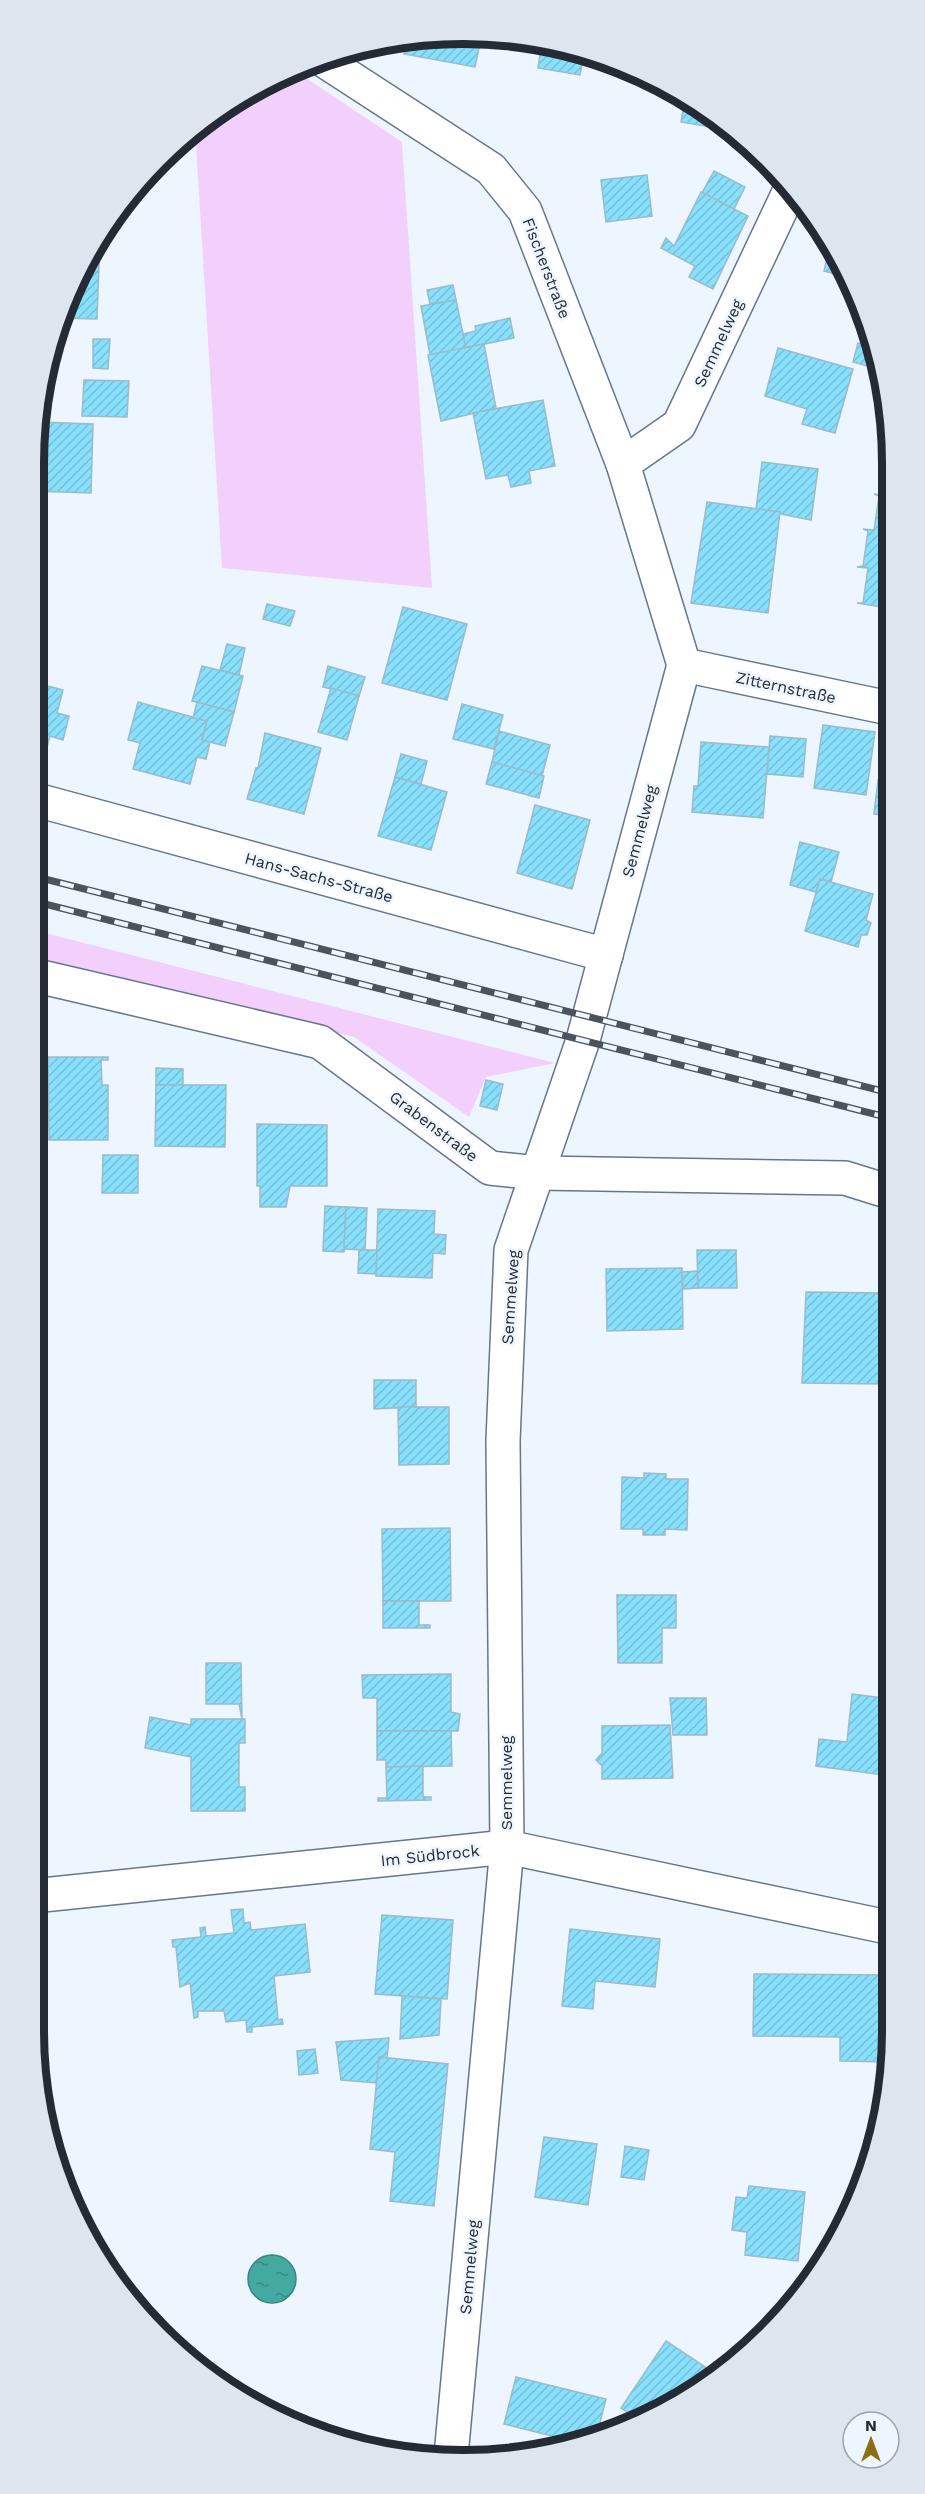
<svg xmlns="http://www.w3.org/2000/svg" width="925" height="2494" viewBox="0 0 925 2494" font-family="'Work Sans',sans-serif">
<defs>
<pattern id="water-ripples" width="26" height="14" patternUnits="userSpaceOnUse" patternTransform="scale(1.5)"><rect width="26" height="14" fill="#43a9a1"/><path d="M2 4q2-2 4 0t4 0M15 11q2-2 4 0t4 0" fill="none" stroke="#388a84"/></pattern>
<pattern id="building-hatch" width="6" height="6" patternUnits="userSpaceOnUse" patternTransform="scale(1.5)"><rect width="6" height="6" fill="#88e0fd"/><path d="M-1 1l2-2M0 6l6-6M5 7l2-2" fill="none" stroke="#75c0d9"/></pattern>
</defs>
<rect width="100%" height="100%" fill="#edf5ff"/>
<g fill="#f3d0fb">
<polygon points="294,70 402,142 432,588 222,568 195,128 248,90"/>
<polygon points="33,930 555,1063 486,1077 469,1117 354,1037 33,960"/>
</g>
<circle fill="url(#water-ripples)" stroke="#3a8381" stroke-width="1.5" cx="272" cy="2279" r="24"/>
<g fill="url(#building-hatch)" stroke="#9abbc7" stroke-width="1.5">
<polygon points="482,34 475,67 404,54 408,37"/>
<polygon points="542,42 584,52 580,75 538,68"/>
<polygon points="685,98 701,105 729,130 681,122"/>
<polygon points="714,171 745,187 734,209 702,193"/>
<polygon points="647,175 652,216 606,222 601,180"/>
<polygon points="701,192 748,216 713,289 689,277 695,266 661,248 666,238 674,246"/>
<polygon points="100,237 97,319 60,318 77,272"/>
<polygon points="829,250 846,277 824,271"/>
<polygon points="453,285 456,300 430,304 427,290"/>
<polygon points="456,300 466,348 430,355 421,306"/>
<polygon points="510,318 514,338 466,348 463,334 476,331 475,326"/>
<polygon points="93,339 110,339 108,369 93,368"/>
<polygon points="858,343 872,346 878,369 853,362"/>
<polygon points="484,344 496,408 441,421 428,355"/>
<polygon points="778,348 853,369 835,433 802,424 807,409 765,396"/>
<polygon points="84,380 129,381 127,417 82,416"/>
<polygon points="543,400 555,466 529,471 531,483 511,487 508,475 486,479 473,413"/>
<polygon points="38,422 93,424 91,493 33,491 33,462"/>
<polygon points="762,462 818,469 811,520 756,509"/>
<polygon points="874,494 888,496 889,608 857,603 863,603 868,568 857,567 863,566 868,531 863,529 874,530 879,496"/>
<polygon points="707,502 780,512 768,613 691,603"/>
<polygon points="267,604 295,611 290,626 263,619"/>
<polygon points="403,607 467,624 447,700 382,683"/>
<polygon points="227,644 245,648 239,675 220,670"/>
<polygon points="202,666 243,676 234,712 192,701"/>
<polygon points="328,666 365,677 359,696 323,687"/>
<polygon points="33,682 63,690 57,713 69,716 63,740 50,736 45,755 33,752"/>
<polygon points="331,688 359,696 347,740 318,732"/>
<polygon points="138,702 207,721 202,740 210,742 206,759 197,757 190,784 133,769 140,743 128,740"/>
<polygon points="197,702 234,712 225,746 202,740 207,721 193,718"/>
<polygon points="462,704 503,715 494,749 453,739"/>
<polygon points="823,725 875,732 866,795 814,788"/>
<polygon points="499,731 550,745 542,776 492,762"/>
<polygon points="265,733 321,748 304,814 247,799 256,768 258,768"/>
<polygon points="770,736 806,739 803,777 767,774"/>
<polygon points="701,742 769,747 763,818 692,812 694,786 698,786"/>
<polygon points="401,754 427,761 421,784 395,777"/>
<polygon points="492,762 544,776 539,798 486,784"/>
<polygon points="395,777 447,792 431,850 378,836"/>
<polygon points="878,780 889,782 889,816 874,814"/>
<polygon points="535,805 590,820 572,889 517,873"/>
<polygon points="800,842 839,852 831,882 820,879 816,892 790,885"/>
<polygon points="820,879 873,894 866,920 871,923 867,935 861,935 858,947 805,931"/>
<polygon points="48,1057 108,1057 108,1060 101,1060 102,1085 108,1085 108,1140 49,1140"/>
<polygon points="156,1068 183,1069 183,1085 156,1085"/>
<polygon points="486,1080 503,1084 497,1110 480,1106"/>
<polygon points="156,1085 226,1085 225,1147 155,1146"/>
<polygon points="257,1124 327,1125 327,1186 290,1186 286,1207 260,1207 260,1186 257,1186"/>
<polygon points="103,1155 138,1155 138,1193 102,1193"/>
<polygon points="325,1206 346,1207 344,1252 323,1251"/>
<polygon points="346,1207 367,1208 365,1250 344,1249"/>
<polygon points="378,1209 435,1211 434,1234 446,1235 445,1254 433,1253 432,1278 376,1276"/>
<polygon points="359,1250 377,1250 376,1274 358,1273"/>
<polygon points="697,1250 736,1250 737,1288 698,1288"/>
<polygon points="682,1268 683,1329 607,1331 606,1269"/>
<polygon points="697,1271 698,1288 683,1289 682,1272"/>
<polygon points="806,1292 881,1293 881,1359 886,1359 886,1384 802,1383"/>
<rect x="881" y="1293" width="9" height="50"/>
<polygon points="374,1380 416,1380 416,1407 374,1409"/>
<polygon points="398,1407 449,1407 449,1464 399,1465"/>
<polygon points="644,1473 666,1474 666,1479 688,1479 687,1530 665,1529 665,1535 643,1535 643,1529 621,1529 622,1477 644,1478"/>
<polygon points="450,1528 451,1601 383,1601 382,1529"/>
<polygon points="617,1595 676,1595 676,1628 662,1628 662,1663 618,1663"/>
<polygon points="383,1601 419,1601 419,1625 430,1625 430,1628 383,1628"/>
<polygon points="206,1663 241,1663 242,1719 239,1704 206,1704"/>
<polygon points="451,1674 451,1712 460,1714 458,1731 377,1731 377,1698 363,1698 362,1675"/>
<polygon points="852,1694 891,1699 891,1776 816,1766 819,1739 847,1742"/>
<polygon points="670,1698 706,1698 707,1735 673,1735"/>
<polygon points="150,1717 191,1725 191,1719 245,1719 245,1743 239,1743 239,1787 245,1787 245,1811 191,1811 191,1757 145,1748"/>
<polygon points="670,1725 673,1778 602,1779 602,1766 596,1760 602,1753 602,1726"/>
<polygon points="377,1731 451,1731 452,1766 386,1767 386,1760 377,1760"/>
<polygon points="423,1766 423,1797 431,1797 431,1800 378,1801 378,1798 387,1798 386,1767"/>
<polygon points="243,1909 244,1923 250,1922 251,1930 305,1924 310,1972 274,1976 278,2020 282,2019 283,2024 252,2027 252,2032 247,2032 246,2020 226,2022 224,2011 198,2011 198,2017 194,2018 190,1983 180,1987 176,1947 173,1947 172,1940 201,1937 200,1928 205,1927 206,1936 234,1933 231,1910"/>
<polygon points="382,1915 453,1920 447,1999 375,1994"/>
<polygon points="570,1929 660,1939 655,1987 595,1981 593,2009 562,2006"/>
<polygon points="754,1974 892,1975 892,2032 888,2062 840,2061 840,2037 753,2036"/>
<polygon points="402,1996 441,1999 439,2035 400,2039"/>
<polygon points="389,2038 387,2058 379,2057 377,2083 341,2080 336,2042"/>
<polygon points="315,2049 318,2073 299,2075 297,2051"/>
<polygon points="379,2057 448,2064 434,2206 390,2201 395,2152 370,2149"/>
<polygon points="544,2137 597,2144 588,2205 535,2197"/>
<polygon points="625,2146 649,2150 644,2180 621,2177"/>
<polygon points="749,2186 805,2192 798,2261 745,2255 747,2232 732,2230 736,2197 747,2198"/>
<polygon points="666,2341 716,2374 701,2389 640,2421 621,2408"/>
<polygon points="516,2377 606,2399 596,2438 552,2451 556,2437 504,2424"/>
</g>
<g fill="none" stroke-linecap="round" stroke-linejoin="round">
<g stroke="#66778d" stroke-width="36">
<g id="street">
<polyline points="320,58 491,169 525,211 623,464 684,665 583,1040 511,1250 503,1441 507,1847 451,2456"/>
<polyline points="623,464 679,425 791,188"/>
<polyline points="684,665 889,708"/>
<polyline points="33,799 606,955"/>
<polyline points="33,975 320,1042 490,1168 539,1173 845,1178 890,1192"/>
<polyline points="33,1896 507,1847 892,1928"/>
</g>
</g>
<use href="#street" stroke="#fff" stroke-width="33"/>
<g stroke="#4b535d" stroke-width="7">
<g id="rail">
<polyline points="33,876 890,1093"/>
<polyline points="33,901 890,1118"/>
</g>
</g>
<use href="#rail" stroke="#edf5ff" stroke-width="4.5" stroke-dasharray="14" stroke-linecap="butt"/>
</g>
<g text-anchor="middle" stroke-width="5" stroke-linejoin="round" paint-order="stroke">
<g font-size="16" fill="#242b35" stroke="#edf5ff">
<text transform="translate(547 268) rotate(69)" y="6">Fischerstraße</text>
<text transform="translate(718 343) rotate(-65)" y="6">Semmelweg</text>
<text transform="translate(786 687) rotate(12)" y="6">Zitternstraße</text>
<text transform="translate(639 831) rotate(-75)" y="6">Semmelweg</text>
<text transform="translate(319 877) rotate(15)" y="6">Hans-Sachs-Straße</text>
<text transform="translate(434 1126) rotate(37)" y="6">Grabenstraße</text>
<text transform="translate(510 1297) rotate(-86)" y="6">Semmelweg</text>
<text transform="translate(506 1783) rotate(-90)" y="6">Semmelweg</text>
<text transform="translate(430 1855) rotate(-6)" y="6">Im Südbrock</text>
<text transform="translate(469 2267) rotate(-85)" y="6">Semmelweg</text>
</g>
</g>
<path d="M0 0H925V2494H0ZM463 44H463A419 419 0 0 1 882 463V2031A419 419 0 0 1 463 2450H463A419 419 0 0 1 44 2031V463A419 419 0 0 1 463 44Z" fill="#dde5ef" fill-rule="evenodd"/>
<path fill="none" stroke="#242b35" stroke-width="8" d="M463 44H463A419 419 0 0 1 882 463V2031A419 419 0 0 1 463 2450H463A419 419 0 0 1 44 2031V463A419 419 0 0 1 463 44Z"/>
<g transform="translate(871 2440)"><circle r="28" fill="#edf5ff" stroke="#9da4ae" stroke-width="1.5"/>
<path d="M0-4.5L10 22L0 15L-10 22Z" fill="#8c6f12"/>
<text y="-9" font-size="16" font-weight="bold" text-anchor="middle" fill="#242b35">N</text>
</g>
</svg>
